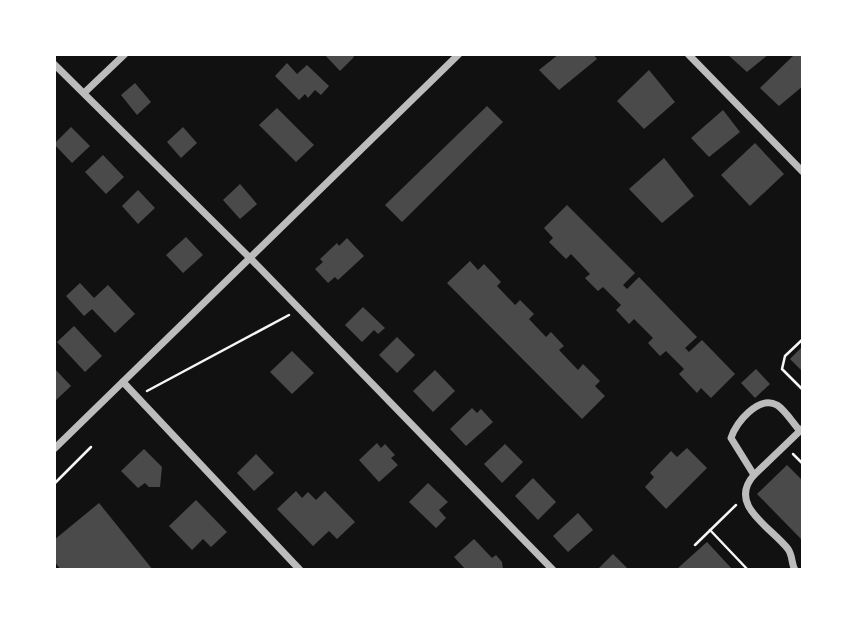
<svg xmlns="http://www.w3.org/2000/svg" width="857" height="624" viewBox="0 0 857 624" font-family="Georgia,serif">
<rect width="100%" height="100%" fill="#111"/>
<g fill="#4a4a4a">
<polygon points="324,54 352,54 354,57 340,71"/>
<polygon points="559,54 593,54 597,59 559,90 539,70"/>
<polygon points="727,54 769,54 747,72"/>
<polygon points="795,54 803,56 803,86 779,106 760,88"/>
<polygon points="287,63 297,74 307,65 329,86 321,95 315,90 308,98 305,94 299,100 275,76"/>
<polygon points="649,70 675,102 644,129 617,101"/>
<polygon points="135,83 151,102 137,115 121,95"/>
<polygon points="487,106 503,122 402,222 385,205"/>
<polygon points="277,108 314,145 296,162 259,125"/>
<polygon points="723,110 740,132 709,157 691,138"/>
<polygon points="71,127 90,146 72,163 54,144"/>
<polygon points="183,127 197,143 181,158 167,142"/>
<polygon points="755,143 784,174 750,206 721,175"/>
<polygon points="103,155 124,177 106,194 85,172"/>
<polygon points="664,158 694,196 662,223 629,189"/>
<polygon points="240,184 257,204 240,219 223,200"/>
<polygon points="138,190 155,208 138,224 122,206"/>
<polygon points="567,205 635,273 623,285 627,289 639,277 697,337 685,348 689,352 702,340 735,374 711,398 701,388 697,393 679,374 684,369 666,351 660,356 648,343 653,338 634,319 629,324 616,310 621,305 603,287 598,291 585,278 590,274 571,254 566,259 549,242 553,238 544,228"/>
<polygon points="186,237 203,255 183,273 166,255"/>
<polygon points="347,238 364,256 338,280 335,277 328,283 315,269 323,262 320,259 337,243 339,246"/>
<polygon points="470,261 478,270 484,264 501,282 497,286 515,305 520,300 534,314 529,319 546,337 551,332 564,346 559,350 578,370 583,364 600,381 595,386 605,396 582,419 447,283"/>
<polygon points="80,283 94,298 108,285 135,314 115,333 92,309 84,316 66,296"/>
<polygon points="363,307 385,328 378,334 374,330 362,342 345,325"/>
<polygon points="74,326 102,356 85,372 57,342"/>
<polygon points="397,337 415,355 397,373 379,355"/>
<polygon points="803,346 803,372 790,359"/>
<polygon points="292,351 314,373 292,394 270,372"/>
<polygon points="54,368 71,386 54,402"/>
<polygon points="756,369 770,384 755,398 741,383"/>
<polygon points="435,370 455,391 433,412 413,391"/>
<polygon points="472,408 477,413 481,409 493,422 466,446 450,429"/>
<polygon points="377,443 381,448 385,444 395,455 391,458 398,465 379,482 359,460"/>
<polygon points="505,444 523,462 502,483 484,464"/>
<polygon points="687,448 707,468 666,509 645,487 654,477 650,473 671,451 677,457"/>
<polygon points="144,449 162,467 160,487 149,487 145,483 138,488 121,471"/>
<polygon points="256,454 274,473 254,491 237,473"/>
<polygon points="787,465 803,481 803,541 757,494"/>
<polygon points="533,478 556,502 538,520 515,496"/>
<polygon points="428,483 448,502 439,510 446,518 436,528 409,502"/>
<polygon points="296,491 302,498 308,492 316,500 325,491 355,522 337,539 329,531 313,546 277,509"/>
<polygon points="196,500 227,532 211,547 203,539 192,550 169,526"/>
<polygon points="99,503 153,570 61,570 54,561 54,540"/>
<polygon points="578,513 593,530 568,552 553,536"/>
<polygon points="474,539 492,558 496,555 502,562 503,570 466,570 454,557"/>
<polygon points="707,542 733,570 679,570 678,568"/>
<polygon points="613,554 629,570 597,570"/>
</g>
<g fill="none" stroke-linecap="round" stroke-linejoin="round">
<g stroke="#f5f5f5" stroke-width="2.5">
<polyline points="803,339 785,356 782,369 803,390"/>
<polyline points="147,391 289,315"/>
<polyline points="793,454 803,464"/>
<polyline points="54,484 91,447"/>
<polyline points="710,530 748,570"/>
<polyline points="695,545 736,505"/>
</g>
<g stroke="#bcbcbc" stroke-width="7">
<polyline points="688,54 803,172"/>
<polyline points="54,64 251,259 553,570"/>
<polyline points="84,93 125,54"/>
<polyline points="123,382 300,570"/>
<polyline points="54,449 459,54"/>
<path d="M754 475 731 438C736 423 758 395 777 405 785 410 793 423 800 431"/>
<path d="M795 570C791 563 793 556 788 549 771 527 727 505 754 475L803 428"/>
</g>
</g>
<rect width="857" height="624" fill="none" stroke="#ffffff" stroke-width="112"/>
</svg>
